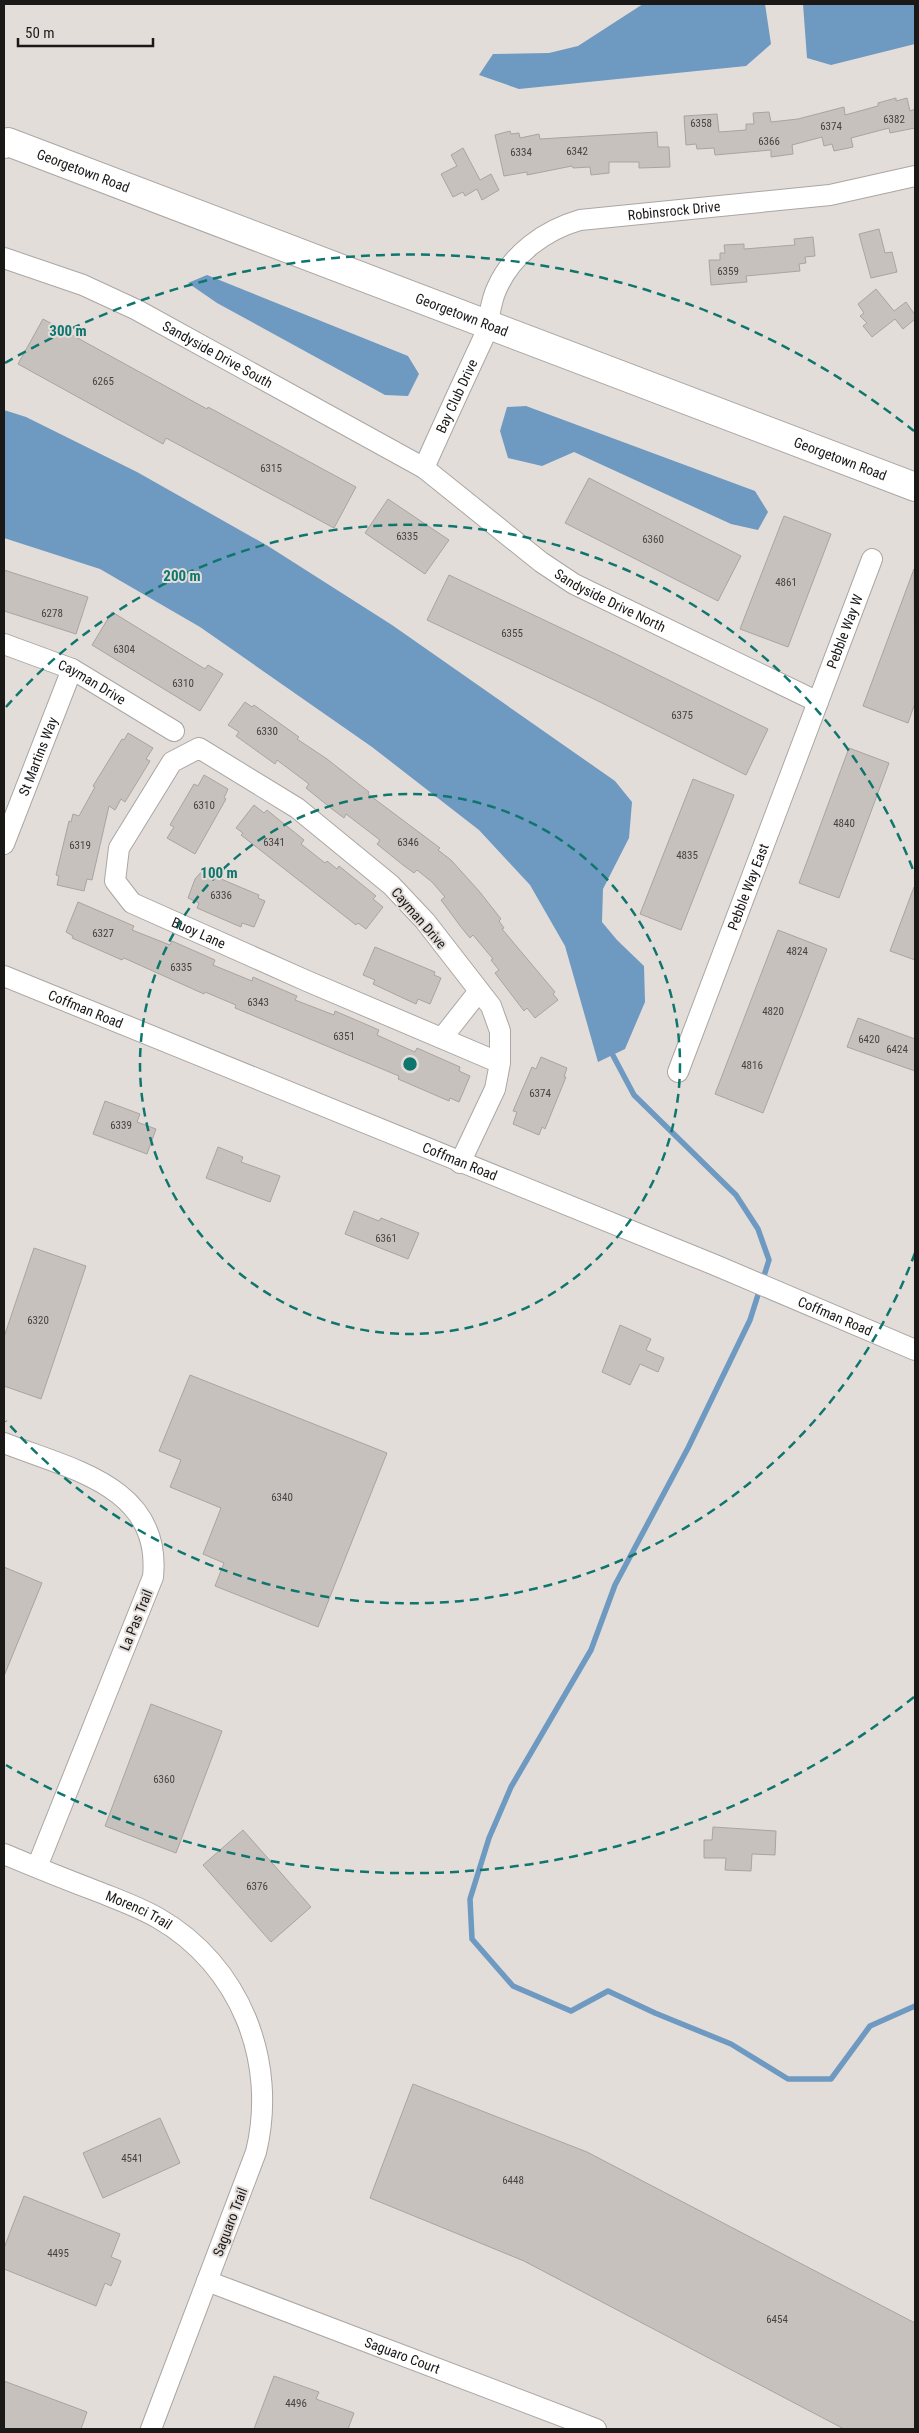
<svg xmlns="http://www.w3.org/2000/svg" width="919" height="2433" viewBox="0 0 919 2433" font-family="'Roboto Condensed',sans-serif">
<rect width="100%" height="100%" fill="#e3ddda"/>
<g fill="#6e99c1">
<polygon points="643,4 765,4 771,44 746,66 519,89 479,75 493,54 549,53 578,46"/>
<polygon points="803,4 915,4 915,44 831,65 807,58"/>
<polygon points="207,275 408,356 419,374 408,396 385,395 217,303 188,283"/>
<polygon points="526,406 755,491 768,512 758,530 731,524 574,452 542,466 508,458 500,431 507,407"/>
<polygon points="4,410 26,417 137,472 268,546 392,625 615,781 632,802 629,838 603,889 602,922 617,940 644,966 645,1002 625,1049 598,1062 565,946 530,885 479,830 372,747 200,627 100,569 4,538"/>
</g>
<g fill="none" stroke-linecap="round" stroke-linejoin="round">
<polyline stroke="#6e99c1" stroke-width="5.5" points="609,1048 634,1095 736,1195 758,1229 769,1260 750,1320 688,1448 615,1585 591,1650 511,1787 489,1838 470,1899 472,1939 513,1986 571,2011 608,1991 655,2013 731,2044 788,2079 831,2079 870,2026 915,2006"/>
</g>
<g fill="#c6c1bd" stroke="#aaa4a1">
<polygon points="896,98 896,101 907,98 910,111 915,109 915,128 890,133 889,128 851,138 853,147 834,151 832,144 824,146 822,137 792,145 793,154 771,157 771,150 715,155 714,148 697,149 696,144 686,145 684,116 717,114 719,132 746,130 746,124 754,124 753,113 769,112 771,122 798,119 844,107 845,115 878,106 878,103"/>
<polygon points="510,131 511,134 519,133 520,138 539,134 540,139 657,132 658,147 669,147 670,167 639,168 639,162 609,162 609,173 591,175 590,167 573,168 572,166 527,175 527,172 504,176 495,135"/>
<polygon points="463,148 480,180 491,174 499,190 482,200 477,189 465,196 463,192 453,197 441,174 457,166 451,155"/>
<polygon points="879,229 885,253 892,252 897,272 871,278 859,234"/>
<polygon points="813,237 815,256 805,257 806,263 799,264 800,271 746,276 747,282 711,285 709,260 720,260 720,253 725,253 724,245 744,244 744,249 795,245 794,239"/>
<polygon points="876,289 894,311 906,302 915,315 915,319 903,329 895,319 872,337 863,326 867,323 860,316 864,313 858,304"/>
<polygon points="43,319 207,409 208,407 356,487 334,528 166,438 163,444 18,364"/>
<polygon points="589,478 741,556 718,601 565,523"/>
<polygon points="388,499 449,540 425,574 365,533"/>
<polygon points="784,516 831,534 788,647 740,629"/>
<polygon points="914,569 915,703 908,723 863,706"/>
<polygon points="4,570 88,597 76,634 4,611"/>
<polygon points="449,575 618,655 768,729 746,775 596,700 427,620"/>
<polygon points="112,612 205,669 208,665 223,674 200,711 92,645"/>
<polygon points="245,702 252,707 254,705 299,737 297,739 327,759 369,792 368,794 440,848 438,850 451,860 479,891 501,919 499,921 504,928 502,929 555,992 553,994 558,1000 535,1018 527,1008 524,1011 495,973 499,970 491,960 493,959 473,935 470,938 461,927 441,900 445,897 432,882 417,870 414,873 403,865 377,844 380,840 346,814 344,818 332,809 306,788 309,784 277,760 275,764 236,736 239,732 228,725"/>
<polygon points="128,733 153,748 146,759 150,761 125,802 121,799 115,810 109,806 92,880 87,879 84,891 57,885 59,876 56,875 69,821 71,822 73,814 79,816 95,787 93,786 122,739 124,740"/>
<polygon points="849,748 889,763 839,898 799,883"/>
<polygon points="204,775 228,789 224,798 226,799 195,854 167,838 174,827 170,825 177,813 194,784 198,786"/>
<polygon points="693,779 734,795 681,930 640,914"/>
<polygon points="254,805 264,813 267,810 278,819 304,840 301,844 325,863 327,861 337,869 339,866 376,896 373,899 383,907 366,929 358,923 356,925 241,835 243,833 236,828"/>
<polygon points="202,871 259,895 258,898 265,901 254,927 242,923 241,927 227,921 197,908 199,903 188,898 195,879"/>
<polygon points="914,887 915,888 915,960 890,951"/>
<polygon points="78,902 134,926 132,930 170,945 172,941 215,960 213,965 252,981 253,977 297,996 295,1000 334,1015 335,1011 379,1030 377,1035 388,1040 415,1052 417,1048 460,1067 459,1071 470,1076 459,1102 450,1098 449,1101 398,1079 399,1076 235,1008 236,1005 205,992 204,994 124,958 122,960 72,938 73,936 66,932"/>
<polygon points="778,930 827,949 763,1113 715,1094"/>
<polygon points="375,947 435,972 434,975 441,978 430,1004 418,999 416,1004 403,998 373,984 375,980 363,975"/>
<polygon points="858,1018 915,1039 915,1071 847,1047"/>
<polygon points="541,1057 567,1068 564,1077 566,1077 545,1129 542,1127 539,1135 513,1124 517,1112 513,1111 519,1097 532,1067 536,1069"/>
<polygon points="105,1101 140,1114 137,1122 156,1129 147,1154 93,1134"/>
<polygon points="218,1147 243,1157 241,1162 280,1176 270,1202 206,1178"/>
<polygon points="354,1211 379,1221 381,1218 419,1233 408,1259 345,1234"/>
<polygon points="34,1248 86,1266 41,1399 4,1386 4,1337"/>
<polygon points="620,1325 651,1339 646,1350 664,1358 658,1372 640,1364 630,1385 602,1372"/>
<polygon points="190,1375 387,1453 318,1627 215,1586 224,1563 203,1554 221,1508 170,1487 181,1460 159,1451"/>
<polygon points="4,1567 42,1583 4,1676"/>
<polygon points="151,1704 222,1731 176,1853 105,1826"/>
<polygon points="713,1827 776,1831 775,1855 752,1854 751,1871 725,1870 726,1858 704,1858 704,1840 712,1840"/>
<polygon points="243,1830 311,1907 271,1942 203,1865"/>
<polygon points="413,2084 587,2152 915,2323 915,2429 844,2429 524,2261 370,2198"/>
<polygon points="160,2118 180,2163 103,2198 83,2153"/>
<polygon points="24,2196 120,2234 111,2257 121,2261 111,2286 105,2283 96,2306 4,2269 4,2248"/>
<polygon points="274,2376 319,2392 316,2399 354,2413 348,2429 254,2429"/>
<polygon points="4,2381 87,2412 81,2429 4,2429"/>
</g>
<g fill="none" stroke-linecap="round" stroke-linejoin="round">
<g stroke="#aba6a3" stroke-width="22">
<g id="minor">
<path id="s1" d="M4 258 83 285 137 310 424 468 541 562 574 584 818 702"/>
<path id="s2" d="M424 468C443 425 463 382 483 339 490 323 489 304 497 288 512 254 545 230 580 220L830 195 915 176"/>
<path id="s3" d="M4 644 72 669 174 731"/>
<path id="s4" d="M4 844 72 669"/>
<path id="s5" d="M4 976 715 1265 915 1350"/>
<polyline points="442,1038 479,991"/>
<path id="s6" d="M678 1072 872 559"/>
<path id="s7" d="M460 1163 495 1089 500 1063V1031L491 1006 425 921 391 885 297 808 199 748 172 762 119 848 115 881 132 903 307 981 500 1063"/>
<path d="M4 1443C70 1469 162 1486 153 1577L37 1867"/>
<path id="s8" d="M4 1854C35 1867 67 1880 99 1892 119 1900 139 1907 158 1918 240 1965 278 2061 256 2152L151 2429"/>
<path id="s9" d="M207 2281 596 2429"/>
</g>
</g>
<g stroke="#aba6a3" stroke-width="30">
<g id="secondary">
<path id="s10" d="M4 144 8 142 915 487"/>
</g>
</g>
<use href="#minor" stroke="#fff" stroke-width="20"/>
<use href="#secondary" stroke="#fff" stroke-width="28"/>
</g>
<g fill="none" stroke="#0f766e" stroke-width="2.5" stroke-dasharray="9 6">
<circle cx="410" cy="1064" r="270"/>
<path d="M915 1253A539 539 0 0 1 6 1421M6 707A539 539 0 0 1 915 875"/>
<path d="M914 1697A809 809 0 0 1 6 1765M5 363A809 809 0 0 1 914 431"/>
</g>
<g text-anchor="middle" stroke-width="4" stroke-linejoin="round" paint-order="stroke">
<g font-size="11" fill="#464341">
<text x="894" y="123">6382</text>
<text x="701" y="127">6358</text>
<text x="831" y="130">6374</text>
<text x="769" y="145">6366</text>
<text x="577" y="155">6342</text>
<text x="521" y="156">6334</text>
<text x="728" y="275">6359</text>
<text x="103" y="385">6265</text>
<text x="271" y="472">6315</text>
<text x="407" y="540">6335</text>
<text x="653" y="543">6360</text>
<text x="786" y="586">4861</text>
<text x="52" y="617">6278</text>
<text x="512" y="637">6355</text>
<text x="124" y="653">6304</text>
<text x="183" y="687">6310</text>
<text x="682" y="719">6375</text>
<text x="267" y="735">6330</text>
<text x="204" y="809">6310</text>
<text x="844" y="827">4840</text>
<text x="274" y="846">6341</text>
<text x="408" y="846">6346</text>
<text x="80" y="849">6319</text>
<text x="687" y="859">4835</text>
<text x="221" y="899">6336</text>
<text x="103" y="937">6327</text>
<text x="797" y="955">4824</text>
<text x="181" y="971">6335</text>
<text x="258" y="1006">6343</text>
<text x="773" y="1015">4820</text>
<text x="344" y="1040">6351</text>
<text x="869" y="1043">6420</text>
<text x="897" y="1053">6424</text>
<text x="752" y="1069">4816</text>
<text x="540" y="1097">6374</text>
<text x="121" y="1129">6339</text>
<text x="386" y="1242">6361</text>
<text x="38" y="1324">6320</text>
<text x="282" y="1501">6340</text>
<text x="164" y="1783">6360</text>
<text x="257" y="1890">6376</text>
<text x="132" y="2162">4541</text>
<text x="513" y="2184">6448</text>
<text x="58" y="2257">4495</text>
<text x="777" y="2323">6454</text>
<text x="296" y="2407">4496</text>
</g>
<g font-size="14" fill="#1b1918" stroke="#e3ddda">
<text dy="5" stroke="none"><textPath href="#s10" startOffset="85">Georgetown Road</textPath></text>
<text dy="5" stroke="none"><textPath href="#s2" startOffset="400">Robinsrock Drive</textPath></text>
<text dy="5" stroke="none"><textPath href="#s10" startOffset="490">Georgetown Road</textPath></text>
<text dy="5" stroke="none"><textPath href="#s1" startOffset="235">Sandyside Drive South</textPath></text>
<text dy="5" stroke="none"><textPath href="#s2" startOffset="79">Bay Club Drive</textPath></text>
<text dy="5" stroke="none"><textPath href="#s10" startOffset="895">Georgetown Road</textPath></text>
<text dy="5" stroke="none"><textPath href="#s1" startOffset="700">Sandyside Drive North</textPath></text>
<text dy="5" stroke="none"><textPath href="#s6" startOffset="471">Pebble Way W</textPath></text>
<text dy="5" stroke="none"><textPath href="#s3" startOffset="96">Cayman Drive</textPath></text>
<text dy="5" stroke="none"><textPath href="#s4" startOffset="94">St Martins Way</textPath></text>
<text dy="5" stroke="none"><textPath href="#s6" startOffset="198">Pebble Way East</textPath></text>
<text transform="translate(419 918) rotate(49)" y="5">Cayman Drive</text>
<text dy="5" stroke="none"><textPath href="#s7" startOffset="826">Buoy Lane</textPath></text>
<text dy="5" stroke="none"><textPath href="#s5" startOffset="88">Coffman Road</textPath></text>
<text dy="5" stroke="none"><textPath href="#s5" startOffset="492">Coffman Road</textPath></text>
<text dy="5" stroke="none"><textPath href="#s5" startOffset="898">Coffman Road</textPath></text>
<text transform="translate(136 1620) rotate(-68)" y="5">La Pas Trail</text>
<text dy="5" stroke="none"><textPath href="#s8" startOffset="146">Morenci Trail</textPath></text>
<text transform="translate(230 2222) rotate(-69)" y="5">Saguaro Trail</text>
<text dy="5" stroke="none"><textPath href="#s9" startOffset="209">Saguaro Court</textPath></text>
</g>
</g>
<circle cx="410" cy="1064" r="8" fill="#0f766e" stroke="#e3ddda" stroke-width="2.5"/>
<g font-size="15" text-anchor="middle" font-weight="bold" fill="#0f766e" stroke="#e3ddda" stroke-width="4" stroke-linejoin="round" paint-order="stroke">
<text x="68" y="336">300 m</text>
<text x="182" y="581">200 m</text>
<text x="219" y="878">100 m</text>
</g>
<rect width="919" height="2433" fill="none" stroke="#1b1918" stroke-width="10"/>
<path d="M18 38v8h135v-8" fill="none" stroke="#1b1918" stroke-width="2.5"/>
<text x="25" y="38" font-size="15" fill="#1b1918" stroke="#e3ddda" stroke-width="4" paint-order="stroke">50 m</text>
</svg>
